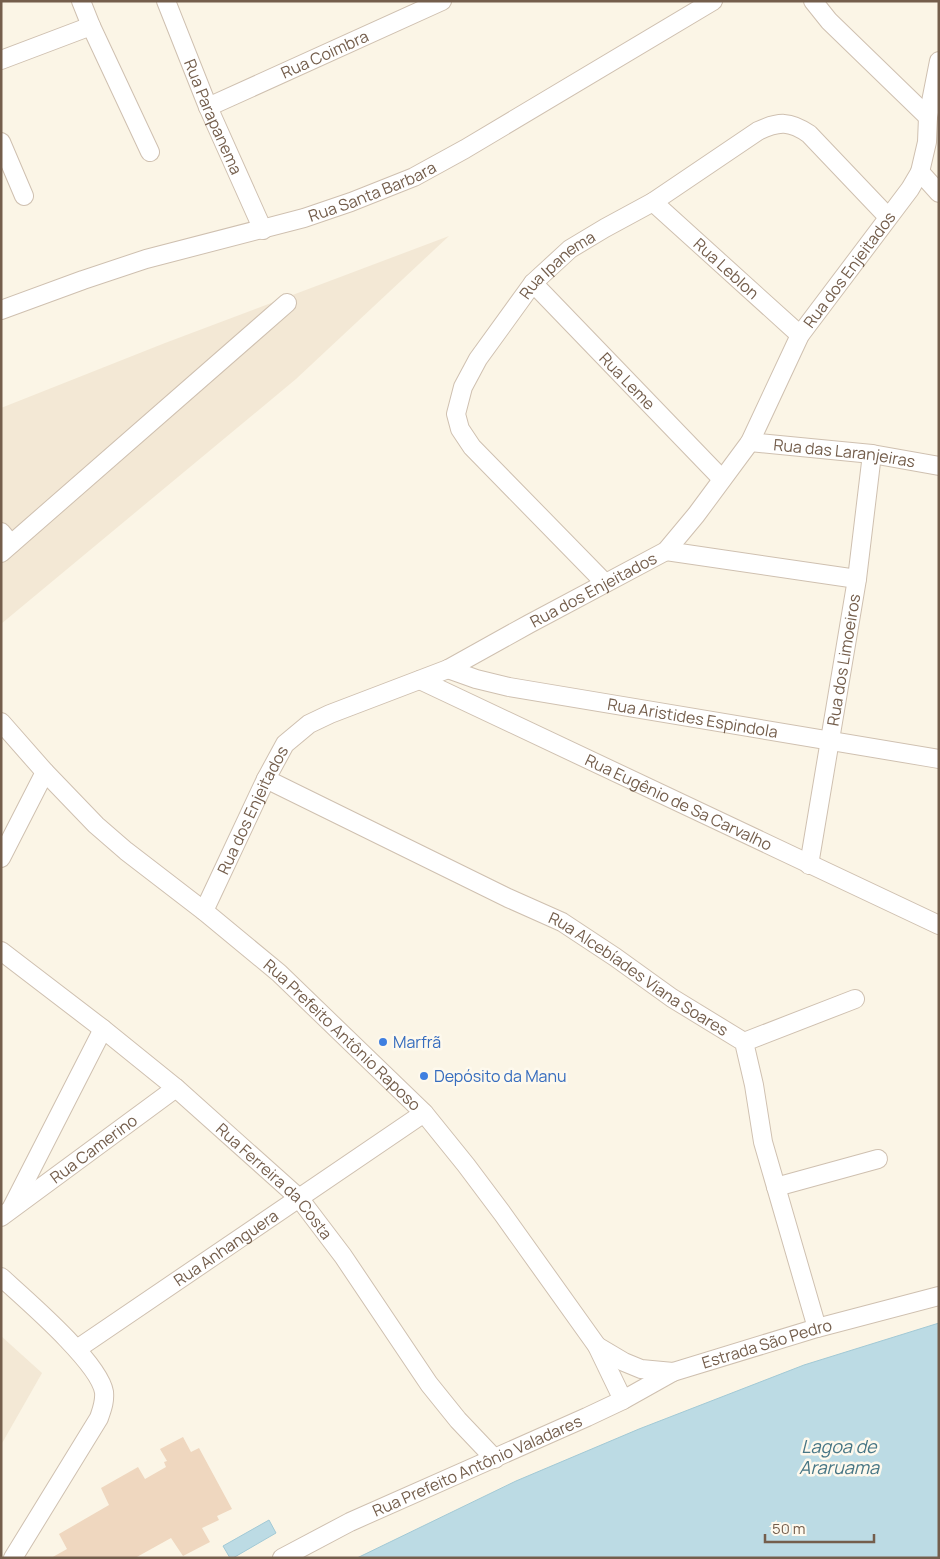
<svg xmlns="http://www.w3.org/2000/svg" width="940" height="1559" viewBox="0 0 940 1559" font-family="Manrope,sans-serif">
<rect width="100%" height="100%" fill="#fbf5e6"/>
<g fill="#f3e8d5">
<polygon points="449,236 296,379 1,624 1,408 165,343"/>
<polygon points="1,1336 42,1373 1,1445"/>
</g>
<g fill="#bcdbe4" stroke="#a2c9d5">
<polygon points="939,1323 939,1558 357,1558 516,1481 639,1429 804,1365"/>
<polygon points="269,1520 276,1533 233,1558 230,1558 223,1546"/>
</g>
<polygon fill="#efd7bf" points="183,1437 191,1452 199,1448 232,1509 217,1516 219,1520 202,1528 210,1542 183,1556 171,1538 135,1558 51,1558 67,1549 59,1534 109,1505 101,1488 138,1467 145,1479 166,1467 164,1462 167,1461 160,1449"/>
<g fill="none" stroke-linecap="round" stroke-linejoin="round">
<g stroke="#cfc0b0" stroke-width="20">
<g id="minor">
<polyline points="81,1 91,26 150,152"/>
<path id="s1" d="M166 1 208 107 263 230"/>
<polyline points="813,1 829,21 928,117"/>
<polyline points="1,60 91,26"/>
<path id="s2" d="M208 107 442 1"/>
<polyline points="1,142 24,196"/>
<polyline points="920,172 939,193"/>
<path id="s3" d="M653 202 800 335"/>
<path id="s4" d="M533 283 722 479"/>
<path id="s5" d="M1 310 83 280 146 259 304 218 351 202 414 177 465 149 713 1"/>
<path id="s6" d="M750 442 872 454 939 466"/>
<polyline points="1,532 11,544"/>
<polyline points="666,551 857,579"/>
<polyline points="1,553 287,303"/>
<path id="s7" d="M605 583 472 447 460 429 456 414 463 387 478 359 533 283 570 249 605 228 653 202 758 131C779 121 790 121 809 134L888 217"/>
<path id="s8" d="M448 669 476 679 509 687 939 759"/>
<path id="s9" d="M420 680 939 925"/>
<path id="s10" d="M1 722 45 772 96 825 126 851 204 911 279 973 424 1113 466 1165 502 1213 597 1346 623 1400"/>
<path id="s11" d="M266 779 508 898 562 922 615 957 672 998 744 1042 754 1085 763 1142 817 1328"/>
<polyline points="1,858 45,772"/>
<path id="s12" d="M809 865 857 579 872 454"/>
<path id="s13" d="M204 911 266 779 285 744 309 724 330 714 448 669 529 624 666 551 696 515 750 442 800 335 910 189 920 172 927 142 928 117 939 61"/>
<path id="s14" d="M1 951 103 1029 176 1088 299 1198 343 1256 429 1384 458 1420 495 1459"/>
<polyline points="744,1042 855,999"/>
<polyline points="776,1187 878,1159"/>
<polyline points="12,1207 103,1029"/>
<path id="s15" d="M1 1217 176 1088"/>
<path d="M1 1277C25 1299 99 1362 104 1392 105 1402 102 1409 99 1418L13 1558"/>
<path id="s16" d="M597 1346 624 1362 641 1369 673 1372 817 1328 939 1296"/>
<path id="s17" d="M77 1349 424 1113"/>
<path id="s18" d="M282 1558 350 1522 587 1417 623 1400 673 1372"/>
</g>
</g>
<use href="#minor" stroke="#fff" stroke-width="18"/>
</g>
<g fill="#3f7fe0" stroke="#fef9ed" stroke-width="2">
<circle cx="383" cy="1042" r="5"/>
<circle cx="424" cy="1076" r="5"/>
</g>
<g text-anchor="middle" stroke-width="5" stroke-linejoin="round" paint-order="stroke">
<g font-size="16" fill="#745e4c" stroke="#fef9ed">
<text dy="6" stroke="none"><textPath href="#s2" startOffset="128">Rua Coimbra</textPath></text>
<text dy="6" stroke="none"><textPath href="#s1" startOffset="125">Rua Parapanema</textPath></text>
<text dy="6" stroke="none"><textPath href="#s5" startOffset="390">Rua Santa Barbara</textPath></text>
<text dy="6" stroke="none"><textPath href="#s7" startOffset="411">Rua Ipanema</textPath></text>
<text dy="6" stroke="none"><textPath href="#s3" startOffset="99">Rua Leblon</textPath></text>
<text dy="6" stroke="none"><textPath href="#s13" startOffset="952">Rua dos Enjeitados</textPath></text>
<text dy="6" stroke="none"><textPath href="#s4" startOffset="136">Rua Leme</textPath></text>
<text dy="6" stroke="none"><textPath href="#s6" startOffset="95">Rua das Laranjeiras</textPath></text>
<text dy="6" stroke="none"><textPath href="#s13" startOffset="532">Rua dos Enjeitados</textPath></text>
<text dy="6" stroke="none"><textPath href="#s12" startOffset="208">Rua dos Limoeiros</textPath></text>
<text dy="6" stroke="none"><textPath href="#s8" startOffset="250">Rua Aristides Espindola</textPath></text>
<text dy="6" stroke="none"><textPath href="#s9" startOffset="286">Rua Eugênio de Sa Carvalho</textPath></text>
<text dy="6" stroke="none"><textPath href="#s13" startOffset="112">Rua dos Enjeitados</textPath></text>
<text dy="6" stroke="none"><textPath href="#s11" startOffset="421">Rua Alcebíades Viana Soares</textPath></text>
<text dy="6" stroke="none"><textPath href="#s10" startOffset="464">Rua Prefeito Antônio Raposo</textPath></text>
<text dy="6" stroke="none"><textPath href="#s15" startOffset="115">Rua Camerino</textPath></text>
<text dy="6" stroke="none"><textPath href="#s14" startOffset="358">Rua Ferreira da Costa</textPath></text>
<text dy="6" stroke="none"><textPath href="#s17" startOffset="180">Rua Anhanguera</textPath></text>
<text dy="6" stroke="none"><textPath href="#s16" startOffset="180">Estrada São Pedro</textPath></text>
<text dy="6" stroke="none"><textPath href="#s18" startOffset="216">Rua Prefeito Antônio Valadares</textPath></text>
</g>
<g font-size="16" fill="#366cbe" stroke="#fef9ed" text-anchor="start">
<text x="393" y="1048">Marfrã</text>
<text x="434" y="1082">Depósito da Manu</text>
</g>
<g font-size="18" font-style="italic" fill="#477685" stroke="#fef9ed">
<text x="839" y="1453">Lagoa de<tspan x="839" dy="21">Araruama</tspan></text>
</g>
</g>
<rect width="940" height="1559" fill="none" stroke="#745e4c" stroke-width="5"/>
<path d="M765 1534v8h109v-8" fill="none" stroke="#745e4c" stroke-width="2.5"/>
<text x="772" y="1534" font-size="15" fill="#745e4c" stroke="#fef9ed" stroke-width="4" paint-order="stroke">50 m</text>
</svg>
